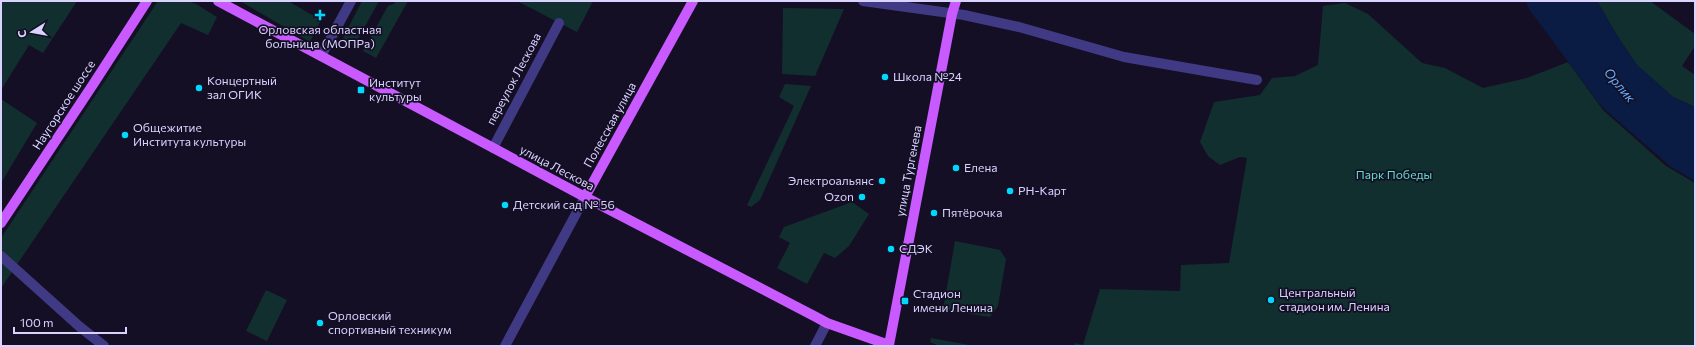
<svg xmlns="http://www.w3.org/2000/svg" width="1696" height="347" viewBox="0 0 1696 347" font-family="Commissioner,sans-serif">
<rect width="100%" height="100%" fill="#140f25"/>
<g fill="#122f2f">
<polygon points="1,1 77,1 43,53 29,45 1,90"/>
<polygon points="158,1 188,1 196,4 217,17 208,35 181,23 1,288 1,238"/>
<polygon points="240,1 288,1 321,20 310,42"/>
<polygon points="362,1 379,1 354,46 342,40"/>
<polygon points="396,1 408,1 376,58 363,51 388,6 394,4"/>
<polygon points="517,1 593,1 577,32"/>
<polygon points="1597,1 1650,1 1695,34 1695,46 1682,66 1695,75 1695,107 1673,97 1637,65 1618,37"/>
<polygon points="1345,3 1368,14 1422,63 1445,68 1483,88 1527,78 1568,62 1603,110 1666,166 1695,183 1695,346 1074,346 1075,343 1083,345 1100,289 1180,291 1181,265 1229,263 1247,158 1240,157 1220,165 1208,156 1200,142 1214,102 1260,95 1272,78 1295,76 1318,65 1323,6"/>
<polygon points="783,8 844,9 815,76 782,74"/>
<polygon points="785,84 811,86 760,200 751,207 747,205 794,106 779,97"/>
<polygon points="1,99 37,123 1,183"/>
<polygon points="852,202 869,214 849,246 835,258 824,253 807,284 777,268 790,243 779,237 784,227"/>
<polygon points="955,241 1000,250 1006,259 998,306 990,317 943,310"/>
<polygon points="266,290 287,300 267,341 246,331"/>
<polygon points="931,338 975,346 939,346 930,342"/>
</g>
<polygon fill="#0a1c43" points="1526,1 1597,1 1618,37 1637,65 1673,97 1695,107 1695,181 1670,166 1601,106 1529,9"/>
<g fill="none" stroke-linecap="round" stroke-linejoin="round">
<g stroke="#403a84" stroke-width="10">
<polyline points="863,1 964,15 1019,27 1124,57 1257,80"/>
<polyline points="321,56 351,1"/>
<polyline points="493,148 559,23"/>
<polyline points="1,256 80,327 104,346"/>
<polyline points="505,346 585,197"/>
<polyline points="815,346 827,323"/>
</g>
<g stroke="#c95aff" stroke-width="10">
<polyline points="218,1 585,197 816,317 827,323 889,345 952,14 956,1"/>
<polyline points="585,197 693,1"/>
<polyline points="1,223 94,83 147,1"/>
</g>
</g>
<g fill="#00d8fe" stroke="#140f25" stroke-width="1.5">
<path d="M318 9h4v4h4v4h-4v4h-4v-4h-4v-4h4z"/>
<circle cx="885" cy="77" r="4"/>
<circle cx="199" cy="88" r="4"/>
<rect x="357" y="86" width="8" height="8" rx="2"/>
<circle cx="125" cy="135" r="4"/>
<circle cx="956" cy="168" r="4"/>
<circle cx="882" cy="181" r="4"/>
<circle cx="1010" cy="191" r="4"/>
<circle cx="862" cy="197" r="4"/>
<circle cx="505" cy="205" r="4"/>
<circle cx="934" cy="213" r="4"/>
<circle cx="891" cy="249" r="4"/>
<circle cx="1271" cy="300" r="4"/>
<rect x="901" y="297" width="8" height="8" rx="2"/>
<circle cx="320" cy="323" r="4"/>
</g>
<g text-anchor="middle" stroke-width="3.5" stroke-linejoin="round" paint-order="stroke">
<g font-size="12" fill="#dad3ff" stroke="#140f25" text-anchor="start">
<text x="320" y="34" text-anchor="middle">Орловская областная<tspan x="320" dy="14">больница (МОПРа)</tspan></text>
<text x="893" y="81">Школа №24</text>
<text x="207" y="85">Концертный<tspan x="207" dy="14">зал ОГИК</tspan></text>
<text x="369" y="87">Институт<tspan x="369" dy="14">культуры</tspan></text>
<text x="133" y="132">Общежитие<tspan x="133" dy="14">Института культуры</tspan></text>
<text x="964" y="172">Елена</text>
<text x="874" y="185" text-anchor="end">Электроальянс</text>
<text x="1018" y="195">РН-Карт</text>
<text x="854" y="201" text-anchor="end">Ozon</text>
<text x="513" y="209">Детский сад № 56</text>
<text x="942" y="217">Пятёрочка</text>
<text x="899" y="253">СДЭК</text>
<text x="1279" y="297">Центральный<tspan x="1279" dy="14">стадион им. Ленина</tspan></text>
<text x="913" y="298">Стадион<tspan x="913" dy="14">имени Ленина</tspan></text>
<text x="328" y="320">Орловский<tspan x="328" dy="14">спортивный техникум</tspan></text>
</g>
<g font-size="12" fill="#dad3ff" stroke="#140f25">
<text transform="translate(514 79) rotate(-62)" y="4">переулок Лескова</text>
<text transform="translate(64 105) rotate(-57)" y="4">Наугорское шоссе</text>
<text transform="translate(610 125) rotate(-61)" y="4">Полесская улица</text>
<text transform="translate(557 168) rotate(28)" y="4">улица Лескова</text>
<text transform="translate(909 171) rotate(-79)" y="4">улица Тургенева</text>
</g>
<g font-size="12" fill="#5ee0c6" stroke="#140f25">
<text x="1394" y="179">Парк Победы</text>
</g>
<g font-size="13" font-style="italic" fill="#61aeff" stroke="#140f25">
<text transform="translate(1620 85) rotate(50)" y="5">Орлик</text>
</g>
</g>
<rect width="1696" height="347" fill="none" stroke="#dad3ff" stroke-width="4"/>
<g transform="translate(32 32) rotate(259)" stroke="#140f25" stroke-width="3" paint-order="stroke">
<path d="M0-3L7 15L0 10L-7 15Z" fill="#dad3ff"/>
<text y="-6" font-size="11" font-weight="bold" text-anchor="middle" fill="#dad3ff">С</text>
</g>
<path d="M14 327v6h112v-6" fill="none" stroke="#dad3ff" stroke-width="2"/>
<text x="20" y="327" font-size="12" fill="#dad3ff" stroke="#140f25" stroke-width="3" paint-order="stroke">100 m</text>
</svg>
